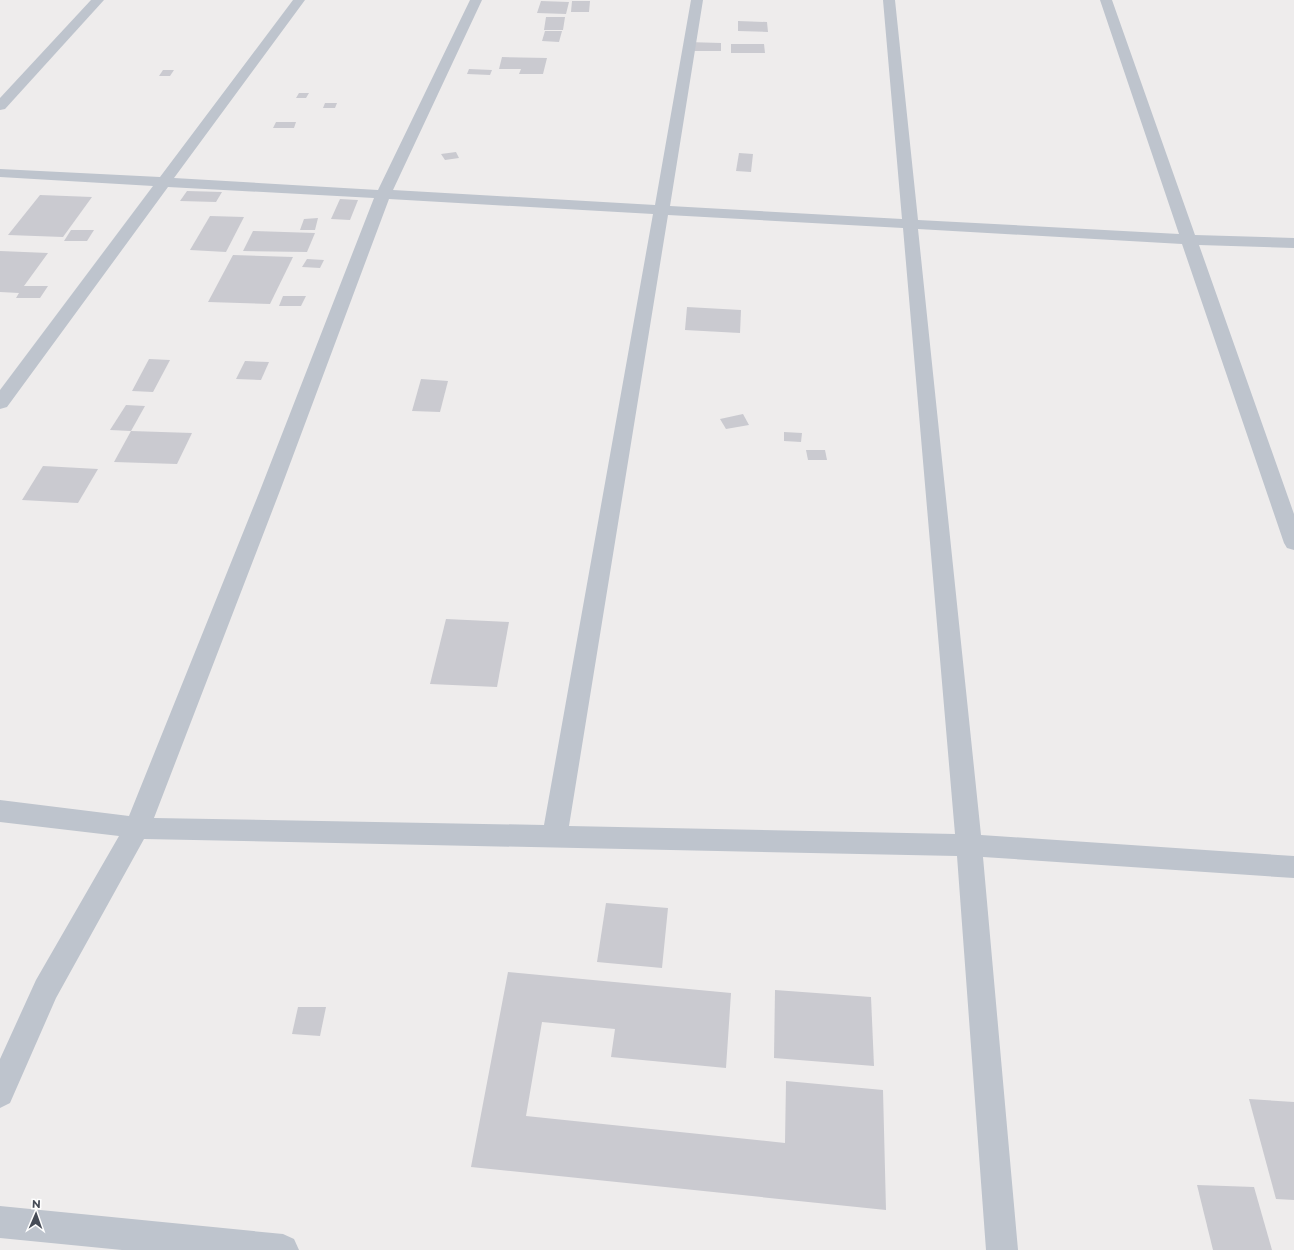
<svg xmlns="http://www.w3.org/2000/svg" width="1294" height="1250" viewBox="0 0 1294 1250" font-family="Montserrat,sans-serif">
<rect width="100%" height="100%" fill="#eeecec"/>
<g fill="#cacad0">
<polygon points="541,1 569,2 566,14 537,13"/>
<polygon points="572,1 590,1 589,12 571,12"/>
<polygon points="546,17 565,17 563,30 544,30"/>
<polygon points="738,21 767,22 768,32 738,31"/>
<polygon points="545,31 562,31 559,42 542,41"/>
<polygon points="687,42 721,43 721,51 687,51"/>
<polygon points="731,44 764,44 765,53 731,53"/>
<polygon points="502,57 547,58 543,74 519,74 521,69 499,69"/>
<polygon points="469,69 492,70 490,75 467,74"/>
<polygon points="163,70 174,70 170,76 159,76"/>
<polygon points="299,93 309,93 306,98 296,98"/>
<polygon points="325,103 337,103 335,108 323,108"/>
<polygon points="276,122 296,122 294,128 273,128"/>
<polygon points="456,152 459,158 445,160 441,154"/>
<polygon points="739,153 753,154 751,172 736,171"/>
<polygon points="187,191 222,192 216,202 180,201"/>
<polygon points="40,195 92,197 63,237 8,235"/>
<polygon points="340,199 358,200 350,220 331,219"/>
<polygon points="210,216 244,217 226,252 190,250"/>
<polygon points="318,218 315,230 300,230 304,219"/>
<polygon points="71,230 94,230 87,241 64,241"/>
<polygon points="253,231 315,233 307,252 243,251"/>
<polygon points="0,251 48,253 24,286 48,286 40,298 16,298 19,293 0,292"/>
<polygon points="233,255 293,257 270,304 208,302"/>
<polygon points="307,259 324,260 320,268 302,267"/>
<polygon points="283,296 306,296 301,306 279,306"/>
<polygon points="687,307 741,310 740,333 685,330"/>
<polygon points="149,359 170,360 153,392 132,391"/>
<polygon points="245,361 269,362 261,380 236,379"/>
<polygon points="421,379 448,381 440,412 412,411"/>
<polygon points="126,405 145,406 131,431 110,430"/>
<polygon points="743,414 749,425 726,429 720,419"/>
<polygon points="131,431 192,433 177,464 114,462"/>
<polygon points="784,432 802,433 801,442 784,441"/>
<polygon points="806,450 825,450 827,460 808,460"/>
<polygon points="43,466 98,469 78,503 22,500"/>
<polygon points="446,619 509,622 497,687 430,684"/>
<polygon points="606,903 668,908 662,968 597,962"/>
<polygon points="508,972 731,993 726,1068 611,1057 615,1029 542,1022 526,1116 785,1143 786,1081 883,1090 886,1210 471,1167"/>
<polygon points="775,990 871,997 874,1066 774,1058"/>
<polygon points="298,1007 326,1007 320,1036 292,1034"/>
<polygon points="1249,1099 1294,1102 1294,1200 1276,1199"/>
<polygon points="1197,1185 1254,1187 1272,1250 1213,1250"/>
</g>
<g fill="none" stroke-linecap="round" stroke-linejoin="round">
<g fill="#bec4cd" fill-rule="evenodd">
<polygon points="91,0 104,0 5,109 0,110 0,98"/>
<path d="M293 0H305L174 178 378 190 470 0H482L393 190 655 205 691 0H703L670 206 902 219 883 0H895L918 220 1179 234 1100 0H1112L1195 235 1294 238V248L1199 245 1294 514V550L1287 548 1284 543 1182 244 918 229 981 835 1294 856V878L983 857 1018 1250H986L957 856 144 839 56 998 10 1103 0 1108V1059L36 980 119 836 0 822V800L129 816 261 488 374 198 168 187 7 407 0 409V390L153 186 0 177V169L160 177ZM389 199 653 214 544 825 154 818 281 488ZM668 215 903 228 955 834 569 826Z"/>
<polygon points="0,1206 283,1234 294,1239 299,1250 122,1250 0,1238"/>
</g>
</g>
<g transform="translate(36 1214) rotate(2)" stroke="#ffffff" stroke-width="3" paint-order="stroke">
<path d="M0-3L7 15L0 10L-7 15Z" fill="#464c57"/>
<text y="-6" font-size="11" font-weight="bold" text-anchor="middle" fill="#464c57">N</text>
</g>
</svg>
